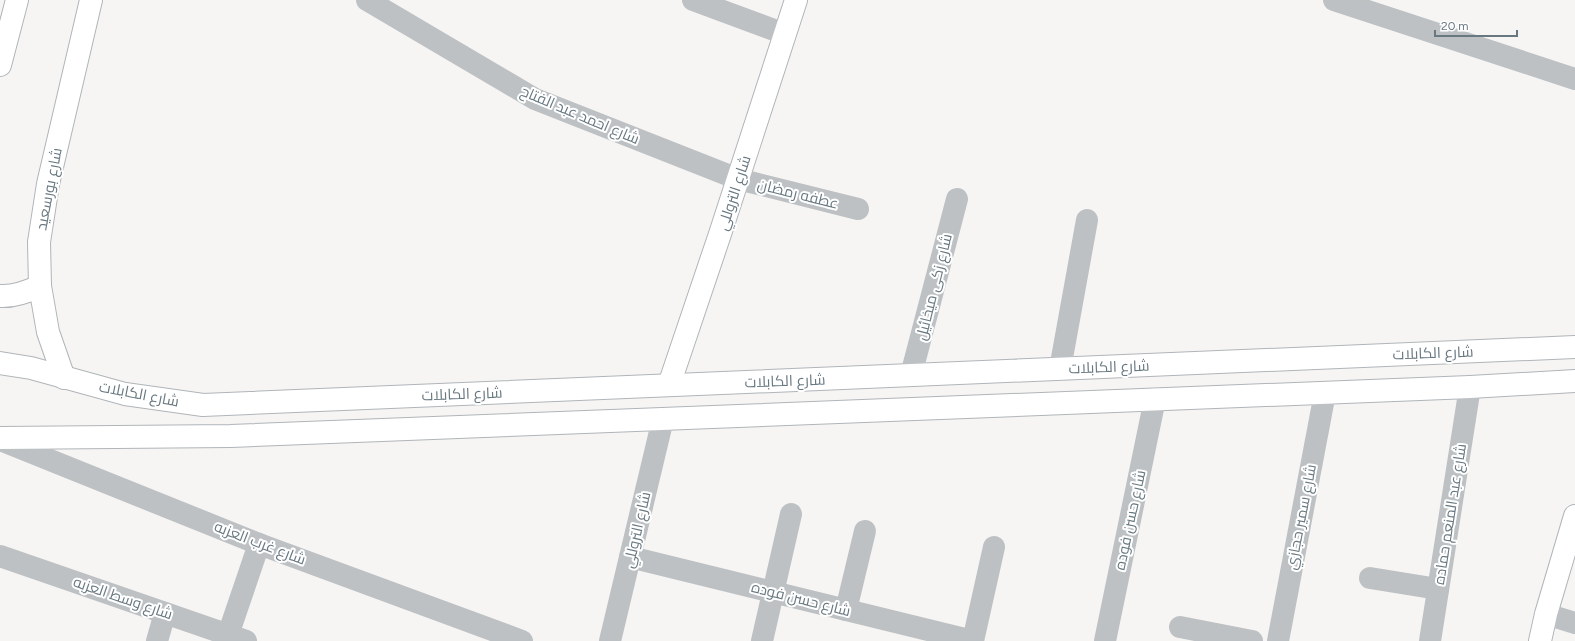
<svg xmlns="http://www.w3.org/2000/svg" width="1575" height="641" viewBox="0 0 1575 641" font-family="Figtree,Cairo,sans-serif">
<rect width="100%" height="100%" fill="#f6f5f3"/>
<g fill="none" stroke-linecap="round" stroke-linejoin="round">
<g stroke="#b0b5b9" stroke-width="24">
<g id="secondary">
<polyline points="0,65 17,0"/>
<path d="M0 296C14 297 27 292 40 286"/>
<polyline points="0,363 31,368 125,394 203,405 1575,347"/>
<polyline points="64,378 48,332 40,286 39,242 48,184 91,0"/>
<polyline points="669,385 720,234 796,0"/>
<polyline points="0,438 231,436 1470,387 1575,381"/>
<polyline points="1540,641 1546,614 1575,516"/>
</g>
</g>
<g stroke="#bdc1c4" stroke-width="22">
<polyline points="367,0 535,99 738,179 858,209"/>
<polyline points="693,0 785,34"/>
<polyline points="1334,0 1575,79"/>
<polyline points="1060,369 1087,220"/>
<polyline points="911,375 957,199"/>
<polyline points="0,440 259,544 522,641"/>
<polyline points="0,556 246,641"/>
<polyline points="630,557 973,641"/>
<polyline points="1370,578 1438,589"/>
<polyline points="846,610 865,531"/>
<polyline points="1546,614 1575,623"/>
<polyline points="1180,627 1252,641"/>
<polyline points="228,635 259,544"/>
<polyline points="157,641 165,613"/>
<polyline points="610,641 663,419"/>
<polyline points="762,641 791,514"/>
<polyline points="973,641 994,547"/>
<polyline points="1105,641 1155,399"/>
<polyline points="1278,641 1325,393"/>
<polyline points="1430,641 1470,387"/>
</g>
<use href="#secondary" stroke="#fff" stroke-width="22"/>
</g>
<g text-anchor="middle" stroke-width="4" stroke-linejoin="round" paint-order="stroke">
<g font-size="15" fill="#687881" stroke="#fff">
<text transform="translate(580 115) rotate(23)" y="5">شارع احمد عبد الفتاح</text>
<text transform="translate(49 189) rotate(-79)" y="5">شارع بورسعيد</text>
<text transform="translate(734 193) rotate(-72)" y="5">شارع التروللي</text>
<text transform="translate(798 194) rotate(14)" y="5">عطفه رمضان</text>
<text transform="translate(934 287) rotate(-76)" y="5">شارع زكى ميخائيل</text>
<text transform="translate(1433 353) rotate(-2)" y="5">شارع الكابلات</text>
<text transform="translate(1109 367) rotate(-2)" y="5">شارع الكابلات</text>
<text transform="translate(785 381) rotate(-2)" y="5">شارع الكابلات</text>
<text transform="translate(139 394) rotate(11)" y="5">شارع الكابلات</text>
<text transform="translate(462 394) rotate(-2)" y="5">شارع الكابلات</text>
<text transform="translate(1450 514) rotate(-81)" y="5">شارع عبد المنعم حماده</text>
<text transform="translate(1301 517) rotate(-79)" y="5">شارع سمير حجازي</text>
<text transform="translate(1130 520) rotate(-78)" y="5">شارع حسن فوده</text>
<text transform="translate(637 530) rotate(-77)" y="5">شارع التروللي</text>
<text transform="translate(260 543) rotate(21)" y="5">شارع غرب العزبه</text>
<text transform="translate(123 598) rotate(19)" y="5">شارع وسط العزبه</text>
<text transform="translate(801 599) rotate(14)" y="5">شارع حسن فوده</text>
</g>
</g>
<path d="M1435 30v6h82v-6" fill="none" stroke="#687881" stroke-width="2"/>
<text x="1441" y="30" font-size="12" fill="#687881" stroke="#ffffff" stroke-width="3" paint-order="stroke">20 m</text>
</svg>
